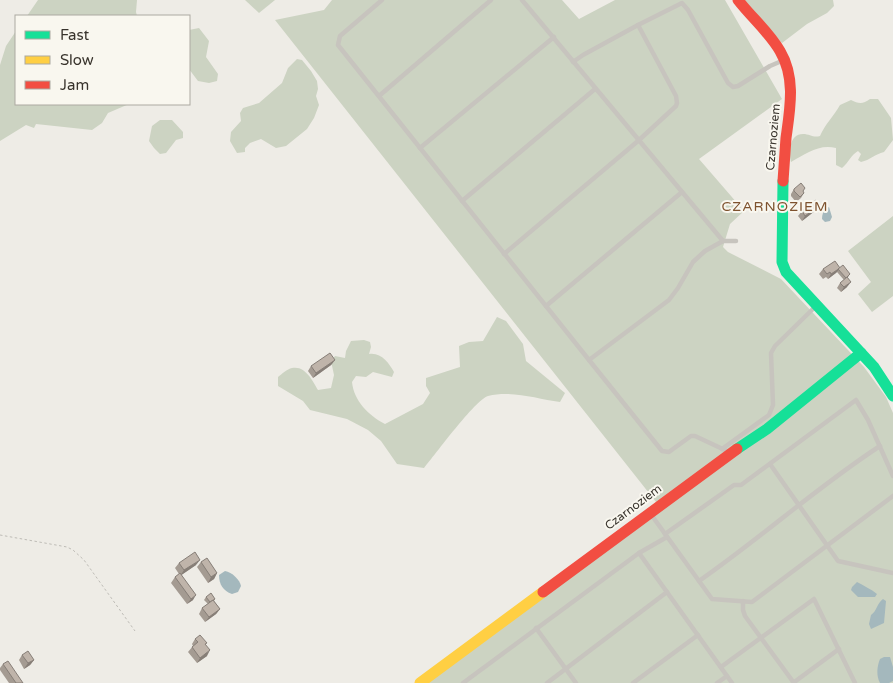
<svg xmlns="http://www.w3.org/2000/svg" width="893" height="683" viewBox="0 0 893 683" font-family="'Varela Round',sans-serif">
<rect width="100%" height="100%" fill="#eeece6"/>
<g fill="#ccd3c2">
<polygon points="38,0 137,0 136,12 137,16 27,16"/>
<polygon points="245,0 275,0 259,13"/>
<polygon points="332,0 562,0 579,19 615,0 725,0 782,99 699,159 744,211 730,224 723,247 728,252 781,279 864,367 886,397 893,413 893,683 425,683 660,507 275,20 324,10"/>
<polygon points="743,0 833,0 834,6 827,13 807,24 782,43"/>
<polygon points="199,28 209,41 206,57 218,74 217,81 209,83 198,81 189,69 189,30"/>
<polygon points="16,31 16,104 129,104 108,113 102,123 92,130 36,124 34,128 26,125 0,141 0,65 6,46"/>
<polygon points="297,59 302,60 311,71 317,81 318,89 316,96 319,105 314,118 307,129 286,146 276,148 261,139 250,143 245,148 245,152 237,153 230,141 231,132 241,121 240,113 243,108 259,103 282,83 288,68"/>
<path d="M870 99H878L891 118 893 140 884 152C875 154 870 160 861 162L858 160 861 154 858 151C851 155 849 162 842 168L836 165V148C818 144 806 154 791 162 789 152 789 134 803 134 810 134 813 138 820 136 825 124 834 116 840 105L851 100C859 104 863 104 870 99Z"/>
<polygon points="160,120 172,120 183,132 183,138 176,140 166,153 160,154 154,148 149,141 152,126"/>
<polygon points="893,216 893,296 872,312 858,294 871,282 848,251"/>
<path d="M497 317 506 321 523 344 526 361 565 393 560 402C537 399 512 390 488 396 475 400 435 455 424 468L397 464 381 441 368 430 347 419 310 410 303 401 278 386V377C282 374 287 369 292 368 305 365 313 381 318 390L331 388 334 375 331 361 335 356 345 358 346 351 351 341 364 340 370 342 371 347 369 354C381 352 389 363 394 372L392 377 373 372 366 377 356 376 352 382C354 401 368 415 385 424L423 404 430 393 426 386V378L460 367 459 346 469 342 483 341Z"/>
</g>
<g fill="#a4b8bd">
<path d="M829 207 832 217 830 221 825 222 822 219C822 214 824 209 829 207Z"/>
<path d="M225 571C232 572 240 580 241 586L238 592 232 594C223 591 219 584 219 575Z"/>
<path d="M857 582C864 586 871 589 877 594L875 597H858L851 590 852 587Z"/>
<path d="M883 599 886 601 884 623 871 629 869 624 871 615C877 611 877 603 883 599Z"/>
<path d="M884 657H890L893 667V681L889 683H880C876 676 877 666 880 659Z"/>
</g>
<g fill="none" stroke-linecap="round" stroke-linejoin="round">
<polyline stroke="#bebcb6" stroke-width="1" stroke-dasharray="2.5 2.5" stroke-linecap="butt" points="0,535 67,547 73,550 84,560 135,631"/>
<g stroke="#c7c4be" stroke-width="4.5">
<polyline points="382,0 340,36 338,45 589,360 669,300 678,288 693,262 705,251 723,241 736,241"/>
<polyline points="522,0 723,241"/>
<polyline points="573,62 583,55 638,25 682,3 688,10 728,83 733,87 738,86 770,66 784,60"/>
<polyline points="379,96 491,0"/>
<polyline points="420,148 554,37"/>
<polyline points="462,201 595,89"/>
<polyline points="504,254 638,141 676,106 677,103 676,96 638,25"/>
<polyline points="546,306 682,192"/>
<polyline points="589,360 662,451 669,452 673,449 691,436 695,436 727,451"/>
<polyline points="722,449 769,415 773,405 771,353 775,346 816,306"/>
<polyline points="770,464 838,561 893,573"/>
<polyline points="650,513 712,599 752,602 893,496"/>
<polyline points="665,534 734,485 741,485 856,400 868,420 893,476"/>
<polyline points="639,553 732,683"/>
<path d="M699 581C761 538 817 487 880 446"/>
<polyline points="743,601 743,610 745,616 794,683"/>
<polyline points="536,628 576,683"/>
<polyline points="721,667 814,599 855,683"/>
<polyline points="463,683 639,553 667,537"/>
<polyline points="547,683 667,592"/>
<polyline points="633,683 698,635"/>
<polyline points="717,683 727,676"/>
<polyline points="793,683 839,649"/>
</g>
<g stroke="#16e098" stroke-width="11">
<polyline points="783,181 782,262 786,272 874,367 893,396"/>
<polyline points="737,449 767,429 861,353"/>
</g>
<polyline stroke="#ffcf43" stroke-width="11" points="420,683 543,592"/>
<g stroke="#f24e42" stroke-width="11">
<path d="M738 0C751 17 769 32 780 51 796 78 790 109 786 138 785 152 784 167 783 181"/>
<polyline points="543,592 737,449"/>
</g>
</g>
<g fill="#a49b92">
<polygon points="794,189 803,192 804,193 801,198 796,202 791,196 791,194"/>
<polygon points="816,210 802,221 798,216 802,211"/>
<polygon points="840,268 849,276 847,278 847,287 841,292 837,288 840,283 844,280 837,272 828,279 826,277 823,279 819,274 823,269"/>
<polygon points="335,360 331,365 313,378 308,371 311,366"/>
<polygon points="201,562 217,573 214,579 208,583 197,567"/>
<polygon points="179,563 196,565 181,575 193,600 187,604 171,583 175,577 179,574 175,568"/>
<polygon points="206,597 215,599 214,601 220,609 216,614 205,622 199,614 202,608 208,604 204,600"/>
<polygon points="195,639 206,645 207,656 197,663 188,652 193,646 192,644"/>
<polygon points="22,655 34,660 30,665 24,669 19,660"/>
<polygon points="3,664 23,683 9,683 0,670 0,668"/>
</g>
<g fill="#867e77">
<polygon points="820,205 816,210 802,221 805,216"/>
<polygon points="840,268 836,273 828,279 831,274"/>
<polygon points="851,282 847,287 841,292 844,287"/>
<polygon points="335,360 331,365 313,378 316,373"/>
<polygon points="200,560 196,565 180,576 184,570"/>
<polygon points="217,573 214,579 208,583 211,577"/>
<polygon points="196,595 193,600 187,604 191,599"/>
<polygon points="220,609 216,614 205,622 209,617"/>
<polygon points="210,650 207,656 197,663 200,658"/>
<polygon points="34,660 30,665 24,669 28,663"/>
</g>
<g fill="#bfb4aa" stroke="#867e77">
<polygon points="801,183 805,188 803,191 804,193 800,197 794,191 794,189"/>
<polygon points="816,200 820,205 805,216 802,211"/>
<polygon points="835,261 840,268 831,274 830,272 827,274 823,269"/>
<polygon points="843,265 850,274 846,278 838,269"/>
<polygon points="847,277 851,282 844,287 840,283"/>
<polygon points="330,353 335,360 316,373 311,366"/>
<polygon points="195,552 200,560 184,570 179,563"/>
<polygon points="207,558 217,573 211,577 201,562"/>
<polygon points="180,573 196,595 191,599 175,577"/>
<polygon points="211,593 215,599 210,602 206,597"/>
<polygon points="213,600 220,609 209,617 202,608"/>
<polygon points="200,635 207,643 205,644 210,650 200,658 192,647 198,642 195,639"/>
<polygon points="28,651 34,660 28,663 22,655"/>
<polygon points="8,661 23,683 16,683 3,664"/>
</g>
<g text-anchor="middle" stroke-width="4" stroke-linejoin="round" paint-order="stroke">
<g font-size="12" fill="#38332c" stroke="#f9f7ef">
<text transform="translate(773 137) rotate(-85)" y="4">Czarnoziem</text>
<text transform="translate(633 507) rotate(-37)" y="4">Czarnoziem</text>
</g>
<g font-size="14" letter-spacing="1" fill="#7e522e" stroke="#f9f7ef">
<text x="775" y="211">CZARNOZIEM</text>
</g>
</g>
<rect x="15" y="15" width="175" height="90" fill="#f9f7ef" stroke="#aca9a1"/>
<rect x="25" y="31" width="25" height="8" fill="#16e098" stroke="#aca9a1"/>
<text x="60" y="40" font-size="15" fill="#38332c">Fast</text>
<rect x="25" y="56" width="25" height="8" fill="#ffcf43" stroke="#aca9a1"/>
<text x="60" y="65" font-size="15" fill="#38332c">Slow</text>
<rect x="25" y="81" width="25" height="8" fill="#f24e42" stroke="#aca9a1"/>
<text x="60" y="90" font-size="15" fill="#38332c">Jam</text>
</svg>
